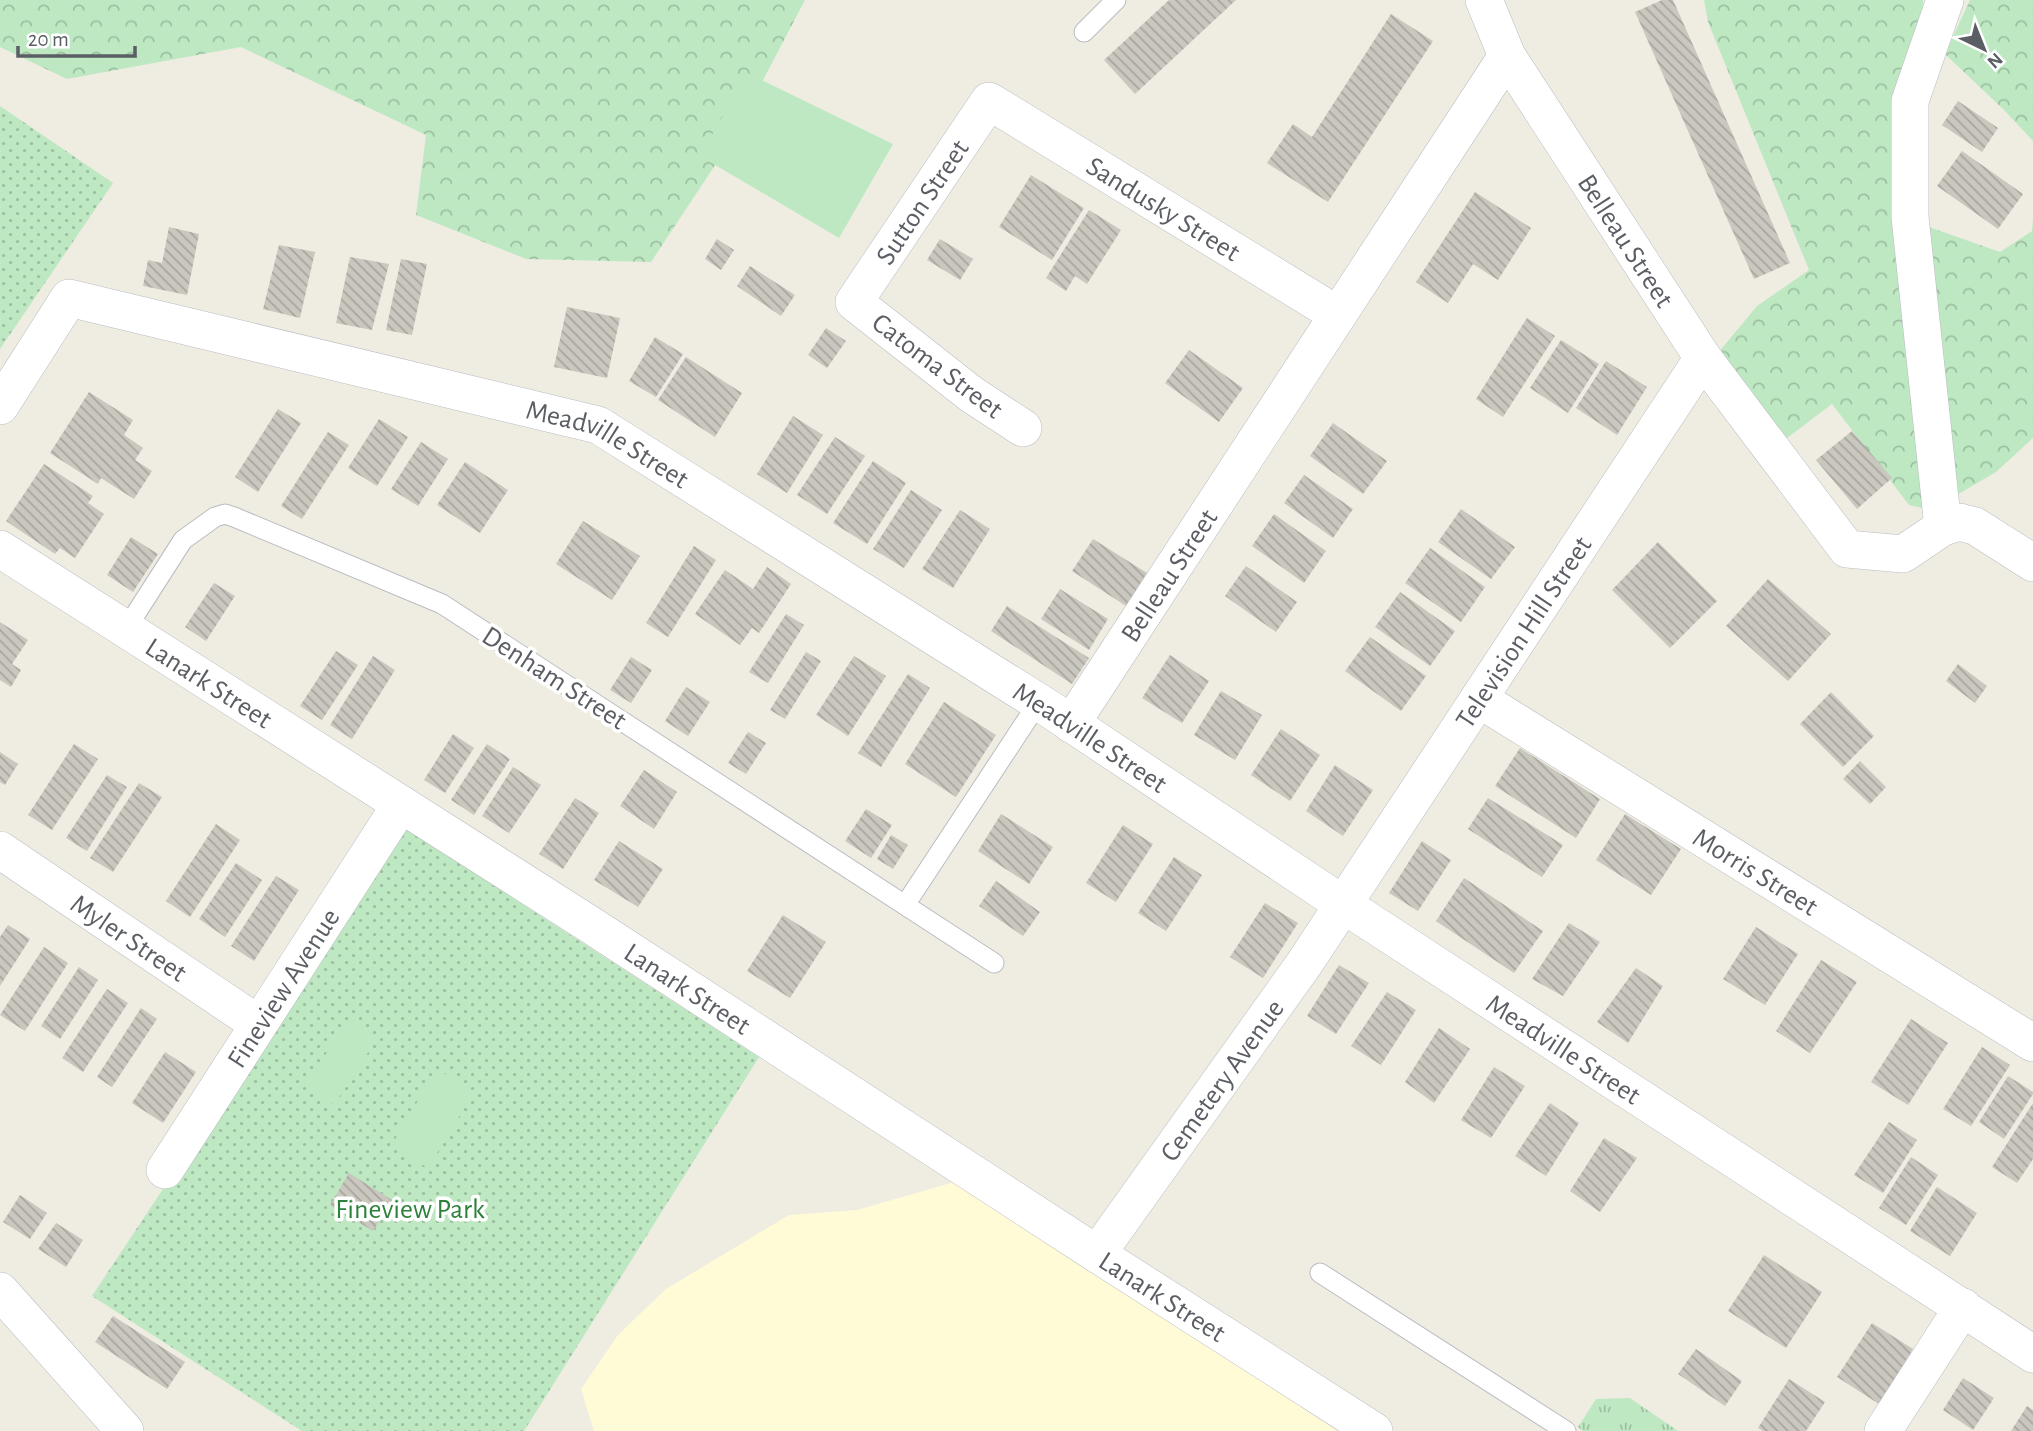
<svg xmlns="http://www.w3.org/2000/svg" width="2033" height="1431" viewBox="0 0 2033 1431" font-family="'Alegreya Sans',sans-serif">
<defs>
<pattern id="grass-tufts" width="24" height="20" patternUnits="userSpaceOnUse" patternTransform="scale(1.75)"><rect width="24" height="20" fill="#bde8c2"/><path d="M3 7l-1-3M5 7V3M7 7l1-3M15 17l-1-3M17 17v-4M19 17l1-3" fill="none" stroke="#9dbfa1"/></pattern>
<pattern id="forest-crowns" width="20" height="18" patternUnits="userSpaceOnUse" patternTransform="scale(1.75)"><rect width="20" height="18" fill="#bde8c2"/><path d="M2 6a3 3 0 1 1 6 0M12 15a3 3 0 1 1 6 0" fill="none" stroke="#9dbfa1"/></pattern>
<pattern id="park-dots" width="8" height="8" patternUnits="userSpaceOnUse" patternTransform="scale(1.75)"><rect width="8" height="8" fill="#bde8c2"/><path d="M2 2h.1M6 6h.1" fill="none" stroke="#9dbfa1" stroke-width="1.8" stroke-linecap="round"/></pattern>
<pattern id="building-back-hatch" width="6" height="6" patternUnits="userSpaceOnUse" patternTransform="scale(1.75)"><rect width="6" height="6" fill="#cac7bf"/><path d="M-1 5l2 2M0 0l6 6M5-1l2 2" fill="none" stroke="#a7a59f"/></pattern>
</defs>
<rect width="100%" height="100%" fill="#efede2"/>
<polygon fill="#fffbd7" points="958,1181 1337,1431 594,1431 581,1389 618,1335 666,1289 789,1215 857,1210"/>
<polygon fill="url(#grass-tufts)" points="1630,1398 1678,1431 1583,1431 1578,1427 1596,1399"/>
<g fill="url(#forest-crowns)">
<polygon points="0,0 805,0 731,141 651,262 526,259 416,215 426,135 241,47 67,79 0,47"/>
<polygon points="1704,0 1923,0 1920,102 1929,227 2000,252 2032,231 2033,219 2033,438 1996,472 1931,510 1909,505 1832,404 1787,438 1718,353 1757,306 1809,270 1708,22"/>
<polygon points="1970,0 2033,0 2033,141 2004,110 1945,54"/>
</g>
<g fill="url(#park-dots)">
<polygon points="0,106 113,183 0,349"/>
<polygon points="403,827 759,1057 524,1431 302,1431 92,1296"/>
</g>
<g fill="#bde8c2">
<polygon points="747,73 893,144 839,238 700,156"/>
<polygon points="348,1020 377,1039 334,1105 305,1086"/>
<polygon points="437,1069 474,1092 428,1168 391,1146"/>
</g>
<g fill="url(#building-back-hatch)">
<polygon points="1169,0 1236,0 1135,94 1104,60"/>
<polygon points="1662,0 1673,0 1790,263 1754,279 1635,12"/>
<polygon points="1391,14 1433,41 1328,202 1267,163 1293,124 1312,137"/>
<polygon points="1958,101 1998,128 1982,152 1942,125"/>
<polygon points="1962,151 2023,194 1998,229 1937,186"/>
<polygon points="1031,175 1084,208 1052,260 999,227"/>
<polygon points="1475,192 1531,228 1498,280 1473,264 1448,303 1416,282"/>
<polygon points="1089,210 1121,230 1087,284 1075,276 1066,291 1046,278"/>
<polygon points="169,227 199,234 187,295 143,286 148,260 162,263"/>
<polygon points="717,239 734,250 721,270 705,259"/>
<polygon points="940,239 973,259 960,280 927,260"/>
<polygon points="279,245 315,252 300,318 263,309"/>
<polygon points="350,257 389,264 372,330 336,323"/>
<polygon points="401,259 427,264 412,335 386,330"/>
<polygon points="750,266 795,295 781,316 737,286"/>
<polygon points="567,307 620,318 607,378 554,367"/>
<polygon points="1527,318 1555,336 1503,417 1476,399"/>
<polygon points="826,328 846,341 827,368 808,355"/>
<polygon points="655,337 683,354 656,397 629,381"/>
<polygon points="1561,340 1599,364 1568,413 1530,388"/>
<polygon points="1189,350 1243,388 1219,422 1165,383"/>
<polygon points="686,357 742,393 715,437 658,400"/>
<polygon points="1606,361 1647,387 1617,435 1576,408"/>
<polygon points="89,392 133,420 124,435 143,448 135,460 152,471 134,499 101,478 98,484 50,453"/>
<polygon points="278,409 301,423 258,492 235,477"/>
<polygon points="793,416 823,435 787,493 757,474"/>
<polygon points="379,419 408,437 377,486 348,468"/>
<polygon points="1333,423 1387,461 1363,494 1310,456"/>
<polygon points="1852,431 1892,478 1857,509 1816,460"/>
<polygon points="328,432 349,445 302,519 281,506"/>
<polygon points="835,437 865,456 827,514 797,495"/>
<polygon points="421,442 448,459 418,506 391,489"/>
<polygon points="873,461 906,483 867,544 833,523"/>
<polygon points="465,462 508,490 480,533 437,505"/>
<polygon points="44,464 93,496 88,503 104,514 75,558 60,548 55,554 6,521"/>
<polygon points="1304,475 1353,509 1333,538 1284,503"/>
<polygon points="911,490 942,510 904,568 873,549"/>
<polygon points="1461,509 1515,547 1491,579 1438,542"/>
<polygon points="960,510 990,529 953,588 922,569"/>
<polygon points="1274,514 1326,551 1304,583 1252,546"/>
<polygon points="583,521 640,556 612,600 556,564"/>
<polygon points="131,537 158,554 133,592 107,575"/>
<polygon points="1093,539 1147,573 1126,606 1072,571"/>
<polygon points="1658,542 1717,601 1670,648 1612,590"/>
<polygon points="694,546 716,560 668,637 646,623"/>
<polygon points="1430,548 1485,587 1461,622 1405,583"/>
<polygon points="1246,566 1297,602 1276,632 1225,596"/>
<polygon points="767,567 791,584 759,633 752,628 740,645 695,614 725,570 753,589"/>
<polygon points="1768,579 1831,634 1788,681 1726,626"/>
<polygon points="214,583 235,596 206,641 185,627"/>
<polygon points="1060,589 1108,619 1089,650 1041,619"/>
<polygon points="1400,592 1455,631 1430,666 1375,627"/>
<polygon points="1007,606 1089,658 1072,684 991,631"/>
<polygon points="786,614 804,625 768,683 749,672"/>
<polygon points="0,622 28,640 12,664 21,670 11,687 0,680"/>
<polygon points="1370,637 1426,676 1401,711 1345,671"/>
<polygon points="336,651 358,665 322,720 300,706"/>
<polygon points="806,652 821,661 785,719 770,710"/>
<polygon points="1170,655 1209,681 1182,723 1142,698"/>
<polygon points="373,656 395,670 352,739 330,725"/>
<polygon points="854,656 886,676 848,736 816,715"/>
<polygon points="631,657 652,670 631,703 610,690"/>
<polygon points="1958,664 1987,686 1975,703 1946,681"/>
<polygon points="908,674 930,688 881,767 858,753"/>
<polygon points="686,687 710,702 688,736 665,721"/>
<polygon points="1221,691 1262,715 1235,760 1194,735"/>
<polygon points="1831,692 1874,736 1843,767 1800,724"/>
<polygon points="944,702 996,735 956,797 905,764"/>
<polygon points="1281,729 1320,755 1290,801 1251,775"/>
<polygon points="748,732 766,743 746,774 728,763"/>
<polygon points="453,734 474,748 445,793 424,780"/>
<polygon points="74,744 98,759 52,830 28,815"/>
<polygon points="487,744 510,759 474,815 451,800"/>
<polygon points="1520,748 1600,799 1576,838 1495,786"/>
<polygon points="0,752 18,764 5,785 0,782"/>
<polygon points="1860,761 1886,787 1870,804 1843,779"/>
<polygon points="1335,765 1373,790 1343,836 1306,811"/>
<polygon points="513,767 541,785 509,833 482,816"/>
<polygon points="644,770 677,792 654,829 620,806"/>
<polygon points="107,775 127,787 87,851 66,838"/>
<polygon points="139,783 162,797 113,872 90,858"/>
<polygon points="575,798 599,813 563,869 539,854"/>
<polygon points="1488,798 1563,845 1542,877 1468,829"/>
<polygon points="866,809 892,825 871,858 845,841"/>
<polygon points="1001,814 1053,847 1029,884 978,851"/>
<polygon points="1625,814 1681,849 1651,895 1596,860"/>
<polygon points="216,824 240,840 190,917 166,901"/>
<polygon points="1123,825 1153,844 1116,902 1086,883"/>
<polygon points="891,835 908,845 893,869 877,859"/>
<polygon points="619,841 663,869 638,907 594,880"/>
<polygon points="1422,841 1451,860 1418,911 1389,893"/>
<polygon points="1174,857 1202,875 1166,931 1138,913"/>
<polygon points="236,863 262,880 225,937 199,919"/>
<polygon points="276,876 299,890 254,961 231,946"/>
<polygon points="1464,878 1543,931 1514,973 1436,921"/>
<polygon points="996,881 1040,912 1023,936 979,906"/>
<polygon points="1265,903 1298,923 1263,978 1230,957"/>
<polygon points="783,915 826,942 790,998 747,971"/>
<polygon points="1569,923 1600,942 1563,996 1532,979"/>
<polygon points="8,925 30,939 0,986 0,937"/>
<polygon points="1756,927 1798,954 1765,1005 1723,979"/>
<polygon points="44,947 68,963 25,1031 0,1015"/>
<polygon points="1821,960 1857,982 1810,1053 1776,1031"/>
<polygon points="1339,965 1369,983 1336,1034 1307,1016"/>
<polygon points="79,967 98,980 60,1039 41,1026"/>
<polygon points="1636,968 1663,986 1628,1043 1597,1022"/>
<polygon points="107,989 128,1003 83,1072 62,1058"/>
<polygon points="1387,992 1416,1010 1381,1065 1351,1046"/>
<polygon points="141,1008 157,1019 112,1087 97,1077"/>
<polygon points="1911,1019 1948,1043 1908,1105 1871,1082"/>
<polygon points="1439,1028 1470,1049 1434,1103 1405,1082"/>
<polygon points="1982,1047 2010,1065 1971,1126 1943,1109"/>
<polygon points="165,1052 196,1072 163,1123 132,1103"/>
<polygon points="1494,1067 1525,1086 1491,1138 1461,1120"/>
<polygon points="2008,1076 2033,1092 2033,1094 2004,1139 1979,1122"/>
<polygon points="1550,1103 1579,1123 1546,1176 1515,1156"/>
<polygon points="2033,1103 2033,1159 2017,1183 1992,1167"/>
<polygon points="1889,1122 1917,1140 1883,1193 1854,1175"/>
<polygon points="1604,1138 1637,1158 1600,1212 1570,1191"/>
<polygon points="1911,1157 1938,1175 1906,1225 1879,1208"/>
<polygon points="349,1173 392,1200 373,1231 330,1205"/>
<polygon points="1937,1187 1977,1213 1950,1256 1910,1231"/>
<polygon points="20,1195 47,1213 30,1239 3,1222"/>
<polygon points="56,1223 83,1240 66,1267 38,1249"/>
<polygon points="1764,1255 1822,1292 1786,1348 1728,1311"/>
<polygon points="113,1316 185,1362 167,1389 95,1342"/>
<polygon points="1872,1323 1913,1349 1879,1404 1837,1377"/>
<polygon points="1696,1349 1742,1381 1725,1406 1678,1374"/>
<polygon points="1963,1378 1994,1398 1973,1430 1943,1410"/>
<polygon points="1789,1379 1825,1402 1806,1431 1763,1431 1758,1428"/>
<polygon points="2027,1406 2033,1410 2033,1431 2011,1431"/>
</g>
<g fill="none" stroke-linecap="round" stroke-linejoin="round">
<g stroke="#babcc2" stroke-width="21">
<g id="lane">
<polyline points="1084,32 1116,0"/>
<polyline points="126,629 183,540 215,517 225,514 234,517 442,604 994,963"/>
<polyline points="905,905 1038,703"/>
<polyline points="1320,1273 1566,1431"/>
</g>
</g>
<g stroke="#babcc2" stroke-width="38">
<g id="street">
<path id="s1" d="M1484 0 1507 56 1703 358 1847 549 1903 554 1943 527 1959 522 1975 526 2033 563"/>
<path id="s2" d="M0 406 69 298 598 425 1051 710 1344 905 2033 1354"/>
<path id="s3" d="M1023 428 971 394 854 302 989 101 1338 315"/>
<polyline points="1943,527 1910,217 1910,101 1945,0"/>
<path id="s4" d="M0 549 586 922 1097 1254 1374 1431"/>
<path id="s5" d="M1479 699 2033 1043"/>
<path id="s6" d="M1071 724 1507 56"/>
<path id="s7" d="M0 850 258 1024"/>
<path id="s8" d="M165 1170 401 804"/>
<path id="s9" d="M1097 1254 1304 964 1703 358"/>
<polyline points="0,1291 125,1431"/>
<polyline points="1883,1431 1963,1307"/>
</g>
</g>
<use href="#lane" stroke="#fff" stroke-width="19"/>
<use href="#street" stroke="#fff" stroke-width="37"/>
</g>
<g text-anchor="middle" stroke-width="7" stroke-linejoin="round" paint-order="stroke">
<g font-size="28" fill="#5b5e64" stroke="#fff">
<text dy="10" stroke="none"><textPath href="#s3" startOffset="332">Sutton Street</textPath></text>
<text dy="10" stroke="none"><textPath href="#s3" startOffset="658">Sandusky Street</textPath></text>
<text dy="10" stroke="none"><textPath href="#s1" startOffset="280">Belleau Street</textPath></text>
<text transform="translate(938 365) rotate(37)" y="10">Catoma Street</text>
<text dy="10" stroke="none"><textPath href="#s2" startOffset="688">Meadville Street</textPath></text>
<text dy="10" stroke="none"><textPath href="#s6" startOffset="178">Belleau Street</textPath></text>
<text dy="10" stroke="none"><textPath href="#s9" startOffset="754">Television Hill Street</textPath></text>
<text transform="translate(555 677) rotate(33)" y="10">Denham Street</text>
<text dy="10" stroke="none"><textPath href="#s4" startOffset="248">Lanark Street</textPath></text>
<text dy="10" stroke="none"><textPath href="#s2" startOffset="1255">Meadville Street</textPath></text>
<text dy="10" stroke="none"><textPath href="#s5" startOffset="326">Morris Street</textPath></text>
<text dy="10" stroke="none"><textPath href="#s7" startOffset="156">Myler Street</textPath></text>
<text dy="10" stroke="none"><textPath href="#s8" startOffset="217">Fineview Avenue</textPath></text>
<text dy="10" stroke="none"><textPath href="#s4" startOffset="816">Lanark Street</textPath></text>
<text dy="10" stroke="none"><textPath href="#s2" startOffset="1822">Meadville Street</textPath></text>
<text dy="10" stroke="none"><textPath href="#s9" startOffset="214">Cemetery Avenue</textPath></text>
<text dy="10" stroke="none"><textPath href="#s4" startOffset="1382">Lanark Street</textPath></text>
</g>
<g font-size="28" fill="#2d823b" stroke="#fff">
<text x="410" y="1218">Fineview Park</text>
</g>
</g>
<g transform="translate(1984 49) rotate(137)" stroke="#ffffff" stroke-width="5" paint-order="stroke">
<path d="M0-5L12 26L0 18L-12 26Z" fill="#5b5e64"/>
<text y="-10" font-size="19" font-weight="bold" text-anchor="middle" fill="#5b5e64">N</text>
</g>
<path d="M18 46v10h117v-10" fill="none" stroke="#5b5e64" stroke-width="3.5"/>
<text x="28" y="46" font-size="21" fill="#5b5e64" stroke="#ffffff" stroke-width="5" paint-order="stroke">20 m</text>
</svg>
